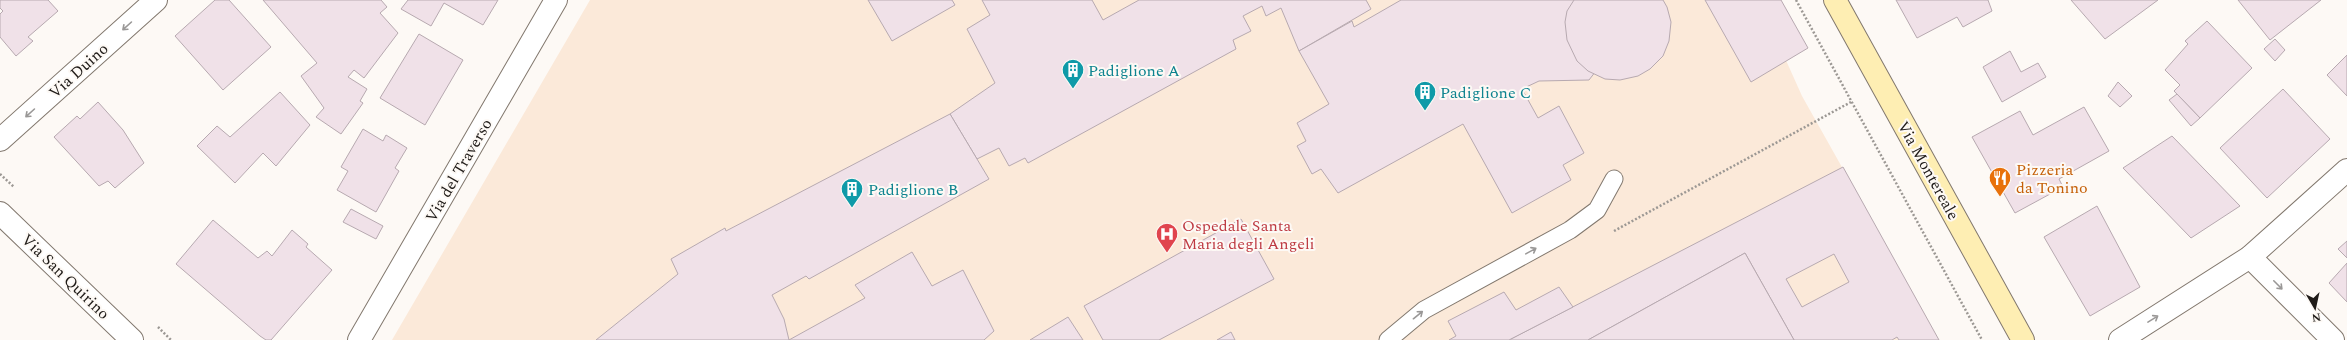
<svg xmlns="http://www.w3.org/2000/svg" width="2347" height="340" viewBox="0 0 2347 340" font-family="Spectral,serif">
<rect width="100%" height="100%" fill="#fdf9f5"/>
<polygon fill="#fbe9d9" points="590,0 1759,0 1802,96 1939,340 392,340"/>
<g fill="#f0e1e8" stroke="#b7a9b0" fill-rule="evenodd">
<polygon points="0,0 48,0 58,11 28,37 33,41 16,56 0,37 0,14 3,11 0,8"/>
<polygon points="215,0 229,0 271,47 223,90 175,36"/>
<polygon points="263,0 381,0 387,7 380,13 398,33 364,78 354,70 348,77 367,89 360,101 363,103 341,134 316,117 324,108 301,76 317,63"/>
<polygon points="408,0 498,0 483,25 444,3 431,26 401,9"/>
<polygon points="868,0 952,0 955,5 892,41"/>
<polygon points="982,0 1092,0 1103,20 1139,0 1366,0 1371,9 1299,51 1281,8 1266,16 1262,6 1243,16 1251,31 1233,40 1236,49 1028,163 1025,158 1009,166 999,148 977,159 950,114 995,83 967,29 990,15"/>
<polygon points="1401,0 1657,0 1660,6 1630,23 1633,30 1619,41 1589,80 1539,81 1522,89 1538,118 1559,106 1584,153 1563,165 1571,180 1512,213 1463,124 1338,193 1321,169 1312,174 1297,146 1306,141 1297,123 1329,104 1299,51 1352,21 1354,27"/>
<polygon points="1574,0 1663,0 1667,7 1671,22 1669,41 1663,56 1650,69 1638,76 1620,80 1605,79 1588,71 1577,61 1567,40 1565,22 1567,11"/>
<polygon points="1705,0 1781,0 1808,48 1751,82"/>
<polygon points="1896,0 1988,0 1992,11 1963,27 1957,17 1917,38"/>
<polygon points="2071,0 2158,0 2105,39"/>
<polygon points="2238,0 2321,0 2270,40"/>
<polygon points="2207,21 2252,68 2200,118 2174,91 2180,85 2165,70 2188,44 2185,41"/>
<polygon points="419,34 463,60 425,125 380,98"/>
<polygon points="2275,39 2285,50 2275,61 2264,49"/>
<polygon points="2010,51 2021,72 2038,63 2046,77 2002,102 1983,67"/>
<polygon points="2347,55 2347,96 2327,75"/>
<polygon points="2118,82 2132,96 2120,107 2108,96"/>
<polygon points="2283,89 2330,139 2267,198 2220,148"/>
<polygon points="280,92 310,125 276,166 263,153 235,183 197,146 217,126 230,137"/>
<polygon points="2177,94 2200,118 2191,126 2169,100"/>
<polygon points="98,102 123,130 144,163 115,188 108,181 99,186 54,137 77,116 80,119"/>
<polygon points="2084,107 2109,151 2059,179 2063,187 2015,213 1972,137 2020,111 2033,135"/>
<polygon points="950,114 989,179 809,279 806,276 772,295 784,319 789,340 596,340 678,274 671,259 725,228 726,231"/>
<polygon points="363,129 383,141 386,135 407,148 395,168 399,171 376,212 337,190 348,171 341,167"/>
<polygon points="2172,136 2240,206 2191,238 2123,168"/>
<path d="M1843 167 1939 340H1899L1897 337 1892 340H1794L1745 253 1588 340H1509ZM1834 254 1849 282 1802 307 1786 279Z"/>
<polygon points="2097,206 2140,287 2090,316 2044,237"/>
<polygon points="351,209 383,226 376,239 343,222"/>
<polygon points="1241,219 1274,279 1159,340 1103,340 1084,306"/>
<polygon points="213,220 258,258 267,251 272,256 292,230 308,244 306,247 332,270 271,340 266,340 260,336 176,264"/>
<polygon points="2347,241 2347,258 2338,249"/>
<polygon points="912,252 932,286 963,270 994,331 984,340 789,340 865,298 855,285"/>
<polygon points="1745,253 1794,340 1588,340"/>
<polygon points="2347,263 2347,302 2329,283"/>
<polygon points="1559,287 1573,307 1509,340 1449,340 1456,336 1448,321 1504,292 1516,310"/>
<polygon points="1068,317 1083,340 1030,340"/>
<polygon points="1231,332 1235,340 1217,340"/>
</g>
<g fill="none" stroke-linecap="round" stroke-linejoin="round">
<g stroke="#82786e" stroke-width="19">
<polyline id="lane" points="1388,340 1424,310 1570,230 1597,210 1614,179"/>
</g>
<g stroke="#82786e" stroke-width="24">
<g id="street">
<polyline points="0,140 156,0"/>
<polyline points="0,213 132,340"/>
<polyline points="2250,257 2333,340"/>
<polyline points="359,340 556,0"/>
<polyline points="2120,340 2250,257 2347,170"/>
</g>
</g>
<g stroke="#82786e" stroke-width="24">
<polyline id="secondary" points="1835,0 2023,340"/>
</g>
<g stroke="#9c9894" stroke-width="2.5" stroke-dasharray="2 2" stroke-linecap="butt">
<polyline points="1796,0 1982,340"/>
<polyline points="0,174 14,187"/>
<polyline points="1614,231 1851,102"/>
<polyline points="158,327 171,340"/>
</g>
<use href="#lane" stroke="#fff" stroke-width="17"/>
<use href="#street" stroke="#fff" stroke-width="22"/>
<use href="#secondary" stroke="#feeeb3" stroke-width="22"/>
</g>
<defs><path id="oneway-shaft" d="M-6 0H5M1.5-3L5.5 0L1.5 3" fill="none" stroke-width="1.6" stroke-linecap="round" stroke-linejoin="round"/></defs>
<g stroke="#9a9897">
<use href="#oneway-shaft" transform="translate(127 26) rotate(138)"/>
<use href="#oneway-shaft" transform="translate(30 113) rotate(138)"/>
<use href="#oneway-shaft" transform="translate(1531 251) rotate(-29)"/>
<use href="#oneway-shaft" transform="translate(2278 285) rotate(45)"/>
<use href="#oneway-shaft" transform="translate(1418 315) rotate(-39)"/>
<use href="#oneway-shaft" transform="translate(2153 319) rotate(-32)"/>
</g>
<defs>
<g id="building-pin" transform="scale(1.15)"><path d="M0 17L-7.5 6A9.5 9.5 0 1 1 7.5 6Z" fill="#0f9aa8" stroke="#fdf9f5"/><path d="M-4-6H4V6H1V3H-1V6H-4ZM-2.5-4.3h1.7v1.8h-1.7ZM.8-4.3h1.7v1.8H.8ZM-2.5-1h1.7V.8h-1.7ZM.8-1h1.7V.8H.8Z" fill="#fff"/></g>
<g id="restaurant-pin" transform="scale(1.15)"><path d="M0 17L-7.5 6A9.5 9.5 0 1 1 7.5 6Z" fill="#e8710a" stroke="#fdf9f5"/><path d="M-5-6h1v4h1v-4h1v4h1v-4h1v5L-1.5 .5V6h-2V.5L-5-1ZM5-6V6H3V1.5H1.5Q1.5-4 5-6Z" fill="#fff"/></g>
<g id="hospital-pin" transform="scale(1.15)"><path d="M0 17L-7.5 6A9.5 9.5 0 1 1 7.5 6Z" fill="#e0444e" stroke="#fdf9f5"/><path d="M-5-5h3v3.5h4V-5h3V5h-3V1.5h-4V5h-3Z" fill="#fff"/></g>
</defs>
<g fill-rule="evenodd">
<use href="#building-pin" x="1073" y="70"/>
<use href="#building-pin" x="1425" y="92"/>
<use href="#restaurant-pin" x="2000" y="178"/>
<use href="#building-pin" x="852" y="189"/>
<use href="#hospital-pin" x="1167" y="234"/>
</g>
<g text-anchor="middle" stroke-width="4" stroke-linejoin="round" paint-order="stroke">
<g font-size="16" fill="#1f1b18" stroke="#fdf9f5">
<text transform="translate(78 70) rotate(-42)" y="6">Via Duino</text>
<text transform="translate(458 170) rotate(-60)" y="6">Via del Traverso</text>
<text transform="translate(1929 170) rotate(61)" y="6">Via Montereale</text>
<text transform="translate(66 276) rotate(44)" y="6">Via San Quirino</text>
</g>
<g font-size="16" fill="#0d838f" stroke="#fdf9f5" text-anchor="start">
<text x="1088" y="76">Padiglione A</text>
<text x="1440" y="98">Padiglione C</text>
<text x="868" y="195">Padiglione B</text>
</g>
<g font-size="16" fill="#c56008" stroke="#fdf9f5" text-anchor="start">
<text x="2016" y="175">Pizzeria<tspan x="2016" dy="18">da Tonino</tspan></text>
</g>
<g font-size="16" fill="#be3a42" stroke="#fdf9f5" text-anchor="start">
<text x="1182" y="231">Ospedale Santa<tspan x="1182" dy="18">Maria degli Angeli</tspan></text>
</g>
</g>
<g transform="translate(2315 308) rotate(171)" stroke="#fdf9f5" stroke-width="3" paint-order="stroke">
<path d="M0-3L7 15L0 10L-7 15Z" fill="#1f1b18"/>
<text y="-6" font-size="11" font-weight="bold" text-anchor="middle" fill="#1f1b18">N</text>
</g>
</svg>
